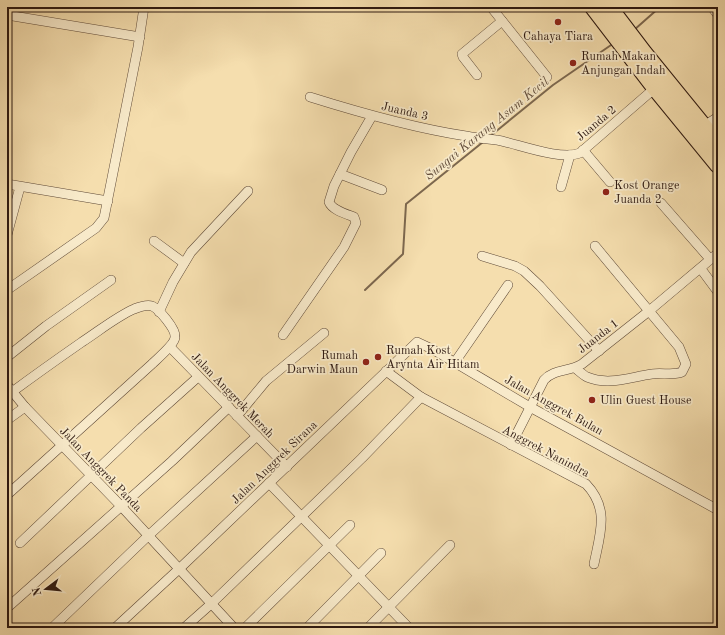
<svg xmlns="http://www.w3.org/2000/svg" width="725" height="635" viewBox="0 0 725 635" font-family="'Old Standard TT',serif">
<rect width="100%" height="100%" fill="#f5deae"/>
<filter id="stains"><feTurbulence type="fractalNoise" baseFrequency=".005" numOctaves="4"/><feColorMatrix values="0 0 0 0 .2 0 0 0 0 .09 0 0 0 0 .02 0 0 0 .5 -.17"/></filter>
<radialGradient id="worn" r=".72"><stop offset=".6" stop-color="#630" stop-opacity="0"/><stop offset="1" stop-color="#630" stop-opacity=".3"/></radialGradient>
<g fill="none" stroke-linecap="round" stroke-linejoin="round">
<g stroke="#7c674e" stroke-width="2">
<polyline points="634,30 660,7"/>
<polyline points="489,137 553,85 614,43"/>
<polyline points="365,290 403,254 406,204 483,142"/>
</g>
<g stroke="#5f4a38" stroke-width="10">
<g id="street">
<polyline points="491,7 547,77"/>
<polyline points="712,7 718,15"/>
<polyline points="7,15 140,37"/>
<polyline points="477,75 463,57 462,54 502,21"/>
<path d="M310 97C361 113 413 128 466 136 476 138 487 139 497 140 518 144 561 161 580 153L655 88"/>
<polyline points="704,126 718,117"/>
<polyline points="583,150 610,182"/>
<polyline points="340,174 382,190"/>
<polyline points="7,184 108,201"/>
<polyline points="561,187 570,155"/>
<polyline points="661,203 710,259"/>
<polyline points="7,235 20,187"/>
<polyline points="154,241 184,263"/>
<polyline points="482,256 515,266 524,271 540,286 599,351"/>
<polyline points="701,269 718,292"/>
<polyline points="7,290 96,228 104,218 138,47 144,7"/>
<polyline points="159,312 173,282 191,252 248,191"/>
<path d="M283 335 344 247 356 223 354 217C346 214 332 210 329 202L334 186 351 152 372 116"/>
<polyline points="170,347 287,467"/>
<polyline points="7,357 46,326 111,280"/>
<polyline points="455,362 508,285"/>
<path d="M575 368C579 371 583 375 587 377 609 386 630 377 652 374 662 372 672 376 682 372L686 364 679 347 595 246"/>
<path d="M386 371 421 397 586 484C610 509 600 534 594 564"/>
<polyline points="7,385 25,407 121,506 234,628"/>
<polyline points="237,416 266,381 324,333"/>
<polyline points="7,420 25,407"/>
<path d="M511 445 544 380C554 369 569 372 582 364L649 311 718 253"/>
<polyline points="269,483 409,628"/>
<path d="M7 495 152 364C157 359 175 344 175 337 176 329 159 309 152 306 146 304 139 307 134 309 116 317 99 331 82 342 59 358 35 375 12 392"/>
<polyline points="20,543 141,428 198,377"/>
<polyline points="7,608 172,461 229,407"/>
<polyline points="52,628 148,536 257,436"/>
<polyline points="115,628 179,569 417,342 432,349 530,407 718,510"/>
<polyline points="184,628 211,604 362,458 421,397"/>
<polyline points="245,628 350,525"/>
<polyline points="307,628 381,553"/>
<polyline points="368,628 450,545"/>
</g>
</g>
<g stroke="#2d1810" stroke-width="18">
<g id="highway">
<polyline points="593,7 655,88 718,165"/>
<polyline points="609,7 644,53 718,144"/>
</g>
</g>
<use href="#street" stroke="#f8eaca" stroke-width="9"/>
<use href="#highway" stroke="#f5deae" stroke-width="16"/>
</g>
<g fill="#8f2418" stroke="#f8eaca" stroke-width="1.5">
<circle cx="558" cy="22" r="4"/>
<circle cx="573" cy="63" r="4"/>
<circle cx="606" cy="192" r="4"/>
<circle cx="378" cy="357" r="4"/>
<circle cx="366" cy="362" r="4"/>
<circle cx="592" cy="400" r="4"/>
</g>
<g text-anchor="middle" stroke-width="3.5" stroke-linejoin="round" paint-order="stroke">
<g font-size="12" fill="#2d1810" stroke="#f8eaca" text-anchor="start">
<text x="558" y="40" text-anchor="middle">Cahaya Tiara</text>
<text x="581" y="60">Rumah Makan<tspan x="581" dy="14">Anjungan Indah</tspan></text>
<text x="614" y="189">Kost Orange<tspan x="614" dy="14">Juanda 2</tspan></text>
<text x="386" y="354">Rumah Kost<tspan x="386" dy="14">Arynta Air Hitam</tspan></text>
<text x="358" y="359" text-anchor="end">Rumah<tspan x="358" dy="14">Darwin Maun</tspan></text>
<text x="600" y="404">Ulin Guest House</text>
</g>
<g font-size="12" fill="#2d1810" stroke="#f8eaca">
<text transform="translate(405 111) rotate(13)" y="4">Juanda 3</text>
<text transform="translate(596 123) rotate(-40)" y="4">Juanda 2</text>
<text transform="translate(598 336) rotate(-38)" y="4">Juanda 1</text>
<text transform="translate(233 395) rotate(46)" y="4">Jalan Anggrek Merah</text>
<text transform="translate(554 405) rotate(29)" y="4">Jalan Anggrek Bulan</text>
<text transform="translate(546 451) rotate(28)" y="4">Anggrek Nanindra</text>
<text transform="translate(274 462) rotate(-44)" y="4">Jalan Anggrek Sirana</text>
<text transform="translate(101 469) rotate(46)" y="4">Jalan Anggrek Panda</text>
</g>
<g font-size="13" font-style="italic" fill="#624c3a" stroke="#f8eaca">
<text transform="translate(486 128) rotate(-39)" y="5">Sungai Karang Asam Kecil</text>
</g>
</g>
<rect width="725" height="635" fill="none" stroke="#f5deae" stroke-width="24"/>
<rect x="8" y="8" width="709" height="619" fill="none" stroke="#2d1810" stroke-width="2"/>
<rect x="12" y="12" width="701" height="611" fill="none" stroke="#2d1810"/>
<g transform="translate(46 589) rotate(254)" stroke="#f8eaca" stroke-width="3" paint-order="stroke">
<path d="M0-3L7 15L0 10L-7 15Z" fill="#2d1810"/>
<text y="-6" font-size="11" font-weight="bold" text-anchor="middle" fill="#2d1810">N</text>
</g>
<rect width="100%" height="100%" filter="url(#stains)"/>
<rect width="100%" height="100%" fill="url(#worn)"/>
</svg>
